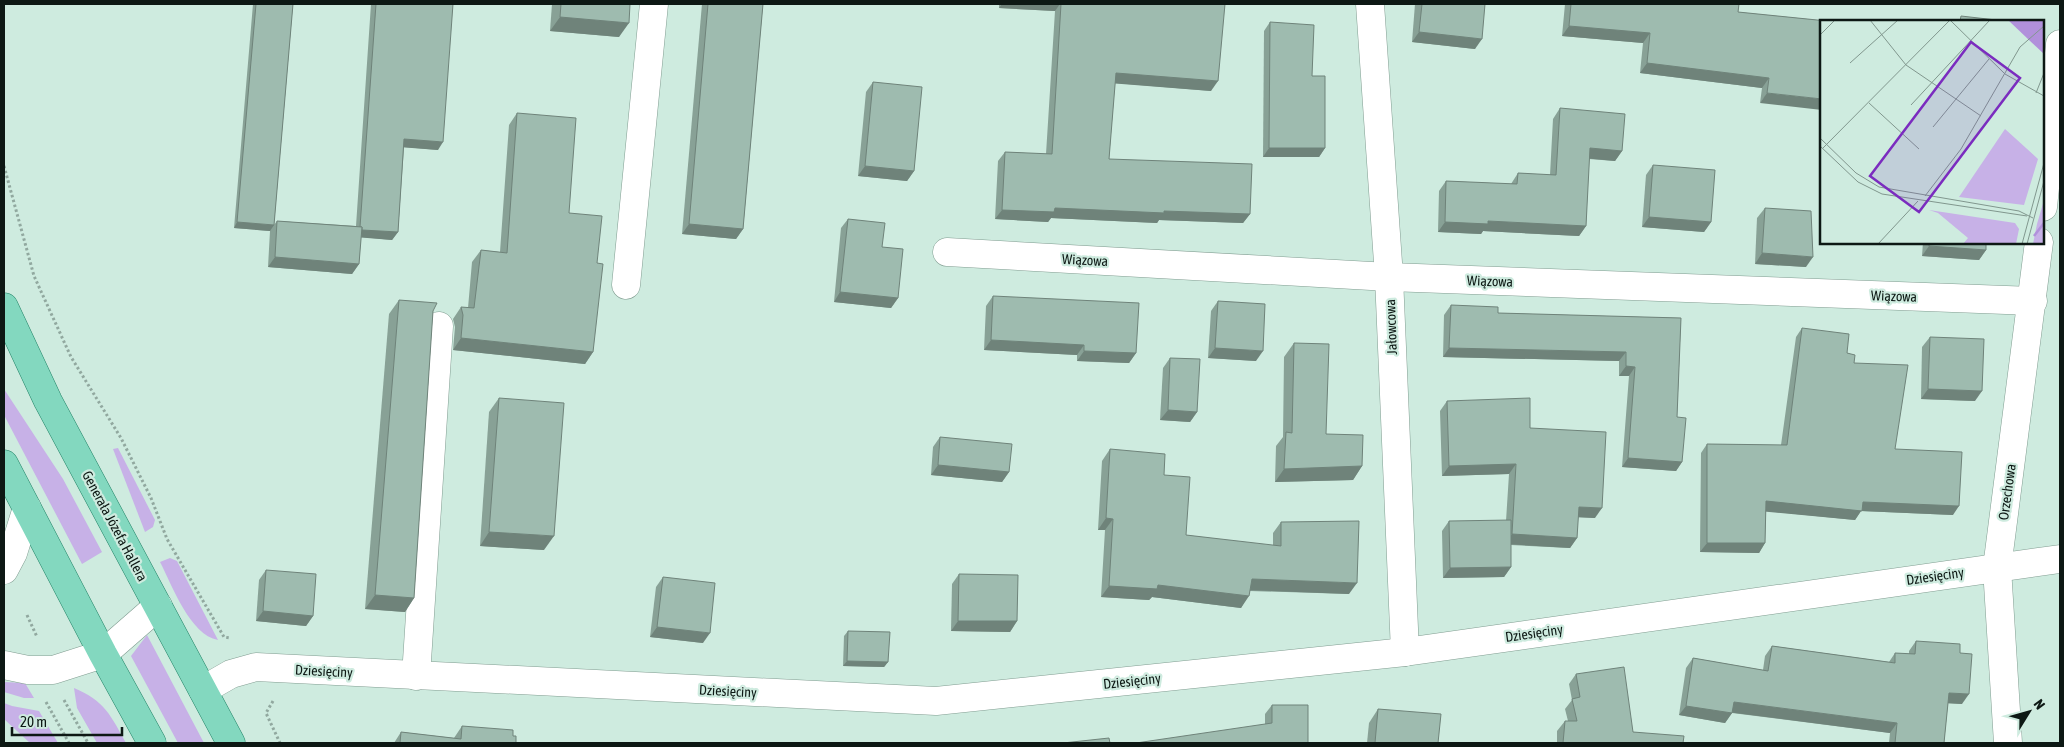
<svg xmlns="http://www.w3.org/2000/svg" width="2064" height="747" viewBox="0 0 2064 747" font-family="'Asap Condensed',sans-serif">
<rect width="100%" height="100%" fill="#ceebdf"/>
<g fill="#c7b1e7">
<polygon points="4,389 63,479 102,552 82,564 4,415"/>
<polygon points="118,448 155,520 153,527 145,532 113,449"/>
<path d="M170 558 177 561 218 640C190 635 172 585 160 562Z"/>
<polygon points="147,635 204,743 178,743 131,656"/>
<polygon points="4,682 25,683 34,698 24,698 4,692"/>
<path d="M74 688C105 701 111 716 126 743H97L77 708Z"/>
<polygon points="4,703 12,706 39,711 58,743 30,743 4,719"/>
</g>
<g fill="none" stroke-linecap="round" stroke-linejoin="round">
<g stroke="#819d91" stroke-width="29">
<g id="minor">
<polyline points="1370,4 1389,277 1405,652"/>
<polyline points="2043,207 2060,44"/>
<polyline points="947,252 1389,277 2033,301"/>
<polyline points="626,285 654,4"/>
<polyline points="4,570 13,553 27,508"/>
<polyline points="4,665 28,670 53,670 103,654 158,606"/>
<polyline points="416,676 439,326"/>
<polyline points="203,690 231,674 256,667 936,701 1405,652 2060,559"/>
<polyline points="2008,743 1997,568 2039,242"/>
</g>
</g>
<g stroke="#248468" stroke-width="29">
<g id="major">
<polyline points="4,307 48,401 231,743"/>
<polyline points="4,464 103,654 152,743"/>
</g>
</g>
<g stroke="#91a89f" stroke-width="3" stroke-dasharray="2.5 2.5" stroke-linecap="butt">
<polyline points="4,166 34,276 71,357 121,438 151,498 167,539 224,637 230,638"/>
<polyline points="27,615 37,637"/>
<polyline points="64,700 88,743"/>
<polyline points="273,701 266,713 280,743"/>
<polyline points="46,702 69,743"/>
</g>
<use href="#minor" stroke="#fff" stroke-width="28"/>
<use href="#major" stroke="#83d8bf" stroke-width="28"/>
</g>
<g fill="#88a196">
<polygon points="253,4 293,4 274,225 277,221 356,226 371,4 453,4 438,150 404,147 398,232 392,240 361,237 359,264 352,274 268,267 270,231 234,228"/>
<polygon points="552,4 630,4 619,37 550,31"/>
<polygon points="702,4 763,4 743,229 736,239 682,234"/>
<polygon points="999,4 1225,4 1211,91 1115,83 1109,159 1250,214 1243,223 1159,220 1157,223 1051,218 1048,222 995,219 998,161 1005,152 1046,154 1055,11 999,8"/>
<polygon points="1415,4 1485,4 1475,49 1412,42"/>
<polygon points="1565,4 1739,4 1738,12 1827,21 1760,103 1762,88 1640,73 1643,43 1562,36"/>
<polygon points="1270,22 1312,76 1325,148 1319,157 1263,157 1264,31"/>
<polygon points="873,82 914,171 907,181 858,176 866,92"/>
<polygon points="1560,108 1622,151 1615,161 1589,159 1586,226 1579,236 1483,231 1481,234 1438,232 1439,191 1446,181 1511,184 1518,173 1550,175 1553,119"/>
<polygon points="517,113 569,213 597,263 593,352 585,364 453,350 455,327 453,319 461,307 468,308 472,262 481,250 500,252 509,125"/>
<polygon points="1653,165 1711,222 1704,232 1642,227 1646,175"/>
<polygon points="1765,208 1806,267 1755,264 1757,218"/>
<polygon points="848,219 882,247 898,298 891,308 834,302 841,228"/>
<polygon points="1923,242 1986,242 1986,250 1979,260 1922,256"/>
<polygon points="993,296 1136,353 1129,363 1077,361 1077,355 984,350 986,306"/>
<polygon points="399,300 433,311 414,598 405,612 365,609 389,314"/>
<polygon points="1218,301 1256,361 1208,358 1211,311"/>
<polygon points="1451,305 1498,313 1681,318 1677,417 1682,462 1676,471 1622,467 1629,376 1619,376 1619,361 1443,357 1444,315"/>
<polygon points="1802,328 1847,353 1854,363 1895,449 1953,515 1861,511 1855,520 1766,511 1765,543 1759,553 1700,552 1701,453 1707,444 1781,445 1796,337"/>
<polygon points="1930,337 1975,401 1921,399 1922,347"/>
<polygon points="1294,343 1326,434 1362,466 1353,480 1275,482 1276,446 1283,437 1284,357"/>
<polygon points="1170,358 1197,412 1190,422 1160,420 1163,368"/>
<polygon points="499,398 544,550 480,546 489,412"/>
<polygon points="1447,401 1530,428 1595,518 1578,517 1577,538 1570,548 1511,545 1511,567 1504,577 1443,578 1442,531 1449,521 1506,521 1509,474 1442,476 1440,411"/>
<polygon points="940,437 1009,472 1002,482 931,475 933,447"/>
<polygon points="1110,449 1164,475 1186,535 1273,546 1273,533 1281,522 1349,594 1250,591 1241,608 1152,597 1149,600 1101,597 1105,530 1098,530 1102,461"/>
<polygon points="266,570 313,616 306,626 256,621 259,580"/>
<polygon points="959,574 1017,621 1010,632 951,631 952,584"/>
<polygon points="663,577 703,643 650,637 656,587"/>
<polygon points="848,631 888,662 884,667 843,666 844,636"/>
<polygon points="1916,641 1960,653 1962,704 1948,703 1944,743 1889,743 1890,733 1732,713 1725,723 1679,715 1686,668 1693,658 1763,670 1765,656 1772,646 1889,662 1895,653 1909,654 1909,651"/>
<polygon points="1576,674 1633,732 1683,743 1557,743 1557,731 1565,721 1568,721 1565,709 1572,700 1569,684"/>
<polygon points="1272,705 1308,743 1265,724 1265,714"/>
<polygon points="1378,709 1438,743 1367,743 1369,723"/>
<polygon points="462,726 513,736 516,743 394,743 401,732 454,738"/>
</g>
<g fill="#6f837a">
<polygon points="1002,4 1060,4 1055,11 999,8"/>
<polygon points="560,17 629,23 619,37 550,31"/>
<polygon points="1569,26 1650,33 1643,43 1562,36"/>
<polygon points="1419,32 1482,39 1475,49 1412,42"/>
<polygon points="1647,63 1769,78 1762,88 1640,73"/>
<polygon points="1116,73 1218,81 1211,91 1109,83"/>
<polygon points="1767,93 1822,99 1822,110 1760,103"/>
<polygon points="404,139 443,142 438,150 399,147"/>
<polygon points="1269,148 1325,148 1319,157 1263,157"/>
<polygon points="1590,148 1622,151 1615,161 1583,158"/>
<polygon points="865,166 914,171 907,181 858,176"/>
<polygon points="1055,208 1164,211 1250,214 1243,223 1159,220 1157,223 1051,218 1048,222 995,219 1002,210"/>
<polygon points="1649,217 1711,222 1704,232 1642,227"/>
<polygon points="1488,221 1586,226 1579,236 1483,231 1481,234 1438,232 1445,222"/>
<polygon points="237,222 274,225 270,231 234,228"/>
<polygon points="689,224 743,229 736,239 682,234"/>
<polygon points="360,229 398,232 392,240 355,237"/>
<polygon points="1929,246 1986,250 1979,260 1922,256"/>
<polygon points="1762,253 1813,257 1806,267 1755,264"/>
<polygon points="275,257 359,264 352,274 268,267"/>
<polygon points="840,292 898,298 891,308 834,302"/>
<polygon points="461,338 593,352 585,364 453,350"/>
<polygon points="991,340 1084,345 1077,355 984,350"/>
<polygon points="1215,348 1263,351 1256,361 1208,358"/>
<polygon points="1449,348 1626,352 1619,361 1443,357"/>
<polygon points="1084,351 1136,353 1129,363 1077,361"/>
<polygon points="1626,366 1635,367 1629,376 1619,376"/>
<polygon points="1928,389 1982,391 1975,401 1921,399"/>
<polygon points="1168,410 1197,412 1190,422 1160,420"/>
<polygon points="1628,458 1682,462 1676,471 1622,467"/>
<polygon points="1516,464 1509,474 1442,476 1449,466"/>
<polygon points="938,465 1009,472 1002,482 931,475"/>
<polygon points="1362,466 1353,480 1275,482 1284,469"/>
<polygon points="1766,501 1863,502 1959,506 1953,515 1861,511 1855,520 1759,511"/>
<polygon points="1579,507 1602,508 1595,518 1572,517"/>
<polygon points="1106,518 1113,519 1105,530 1098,530"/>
<polygon points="489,532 554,536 544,550 480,546"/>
<polygon points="1512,534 1577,538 1570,548 1505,544"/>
<polygon points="1707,543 1765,543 1759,553 1700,552"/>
<polygon points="1511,567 1504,577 1443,578 1450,568"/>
<polygon points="1252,579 1357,583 1349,594 1243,590"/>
<polygon points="1158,585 1249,596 1241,608 1152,597 1149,600 1101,597 1109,586"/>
<polygon points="375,595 414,598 405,612 365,609"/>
<polygon points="263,611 313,616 306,626 256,621"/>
<polygon points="958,621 1017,621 1010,632 951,631"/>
<polygon points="657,627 710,633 703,643 650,637"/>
<polygon points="847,661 888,662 884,667 843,666"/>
<polygon points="1949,693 1969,694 1962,704 1942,703"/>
<polygon points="1734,702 1897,723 1890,733 1727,712"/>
<polygon points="1686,706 1732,713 1725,723 1679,715"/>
</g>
<g fill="#9ebbaf" stroke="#6f837a">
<polygon points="256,4 293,4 274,225 237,222"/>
<polygon points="376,4 453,4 443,142 404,139 398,232 362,230 362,227 360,227"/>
<polygon points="561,4 630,4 629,23 560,17"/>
<polygon points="708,4 763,4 743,229 689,224"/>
<polygon points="1061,4 1225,4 1218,81 1116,73 1109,159 1252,164 1250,214 1164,211 1164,213 1055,208 1054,212 1002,210 1005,152 1052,154"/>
<polygon points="1422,4 1485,4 1482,39 1419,32"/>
<polygon points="1571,4 1739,4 1738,12 1827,21 1822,21 1822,99 1767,93 1769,78 1647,63 1650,33 1569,26"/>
<polygon points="1961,16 2005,21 1960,21"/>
<polygon points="1270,22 1314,25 1312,76 1325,76 1325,148 1269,148"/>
<polygon points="873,82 922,87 914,171 865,166"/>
<polygon points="1560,108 1625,114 1622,151 1590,148 1586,226 1488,221 1488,224 1445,222 1446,181 1517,184 1518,173 1556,175"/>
<polygon points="517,113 576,118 569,213 602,216 597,263 603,264 593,352 461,338 463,315 461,307 474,308 481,250 507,253"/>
<polygon points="1653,165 1715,170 1711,222 1649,217"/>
<polygon points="1765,208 1811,211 1813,257 1762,253"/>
<polygon points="848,219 885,223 882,247 903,249 898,298 840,292"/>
<polygon points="277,221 362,227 359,264 275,257"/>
<polygon points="1929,242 1986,242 1986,250 1929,246"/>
<polygon points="993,296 1139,303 1136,353 1084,351 1084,345 991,340"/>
<polygon points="399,300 437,303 433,311 414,598 375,595"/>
<polygon points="1218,301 1265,304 1263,351 1215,348"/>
<polygon points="1451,305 1498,307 1498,313 1681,318 1677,417 1686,418 1682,462 1628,458 1635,367 1626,366 1626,352 1449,348"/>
<polygon points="1802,328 1849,334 1847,353 1855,355 1854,363 1908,365 1895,449 1962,452 1959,506 1863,502 1862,511 1766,501 1765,543 1707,543 1707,444 1787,445"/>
<polygon points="1930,337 1984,339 1982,391 1928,389"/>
<polygon points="1294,343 1329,344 1326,434 1363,435 1362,466 1284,469 1286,432 1292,433"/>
<polygon points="1170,358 1200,359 1197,412 1168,410"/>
<polygon points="499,398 564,403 554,536 489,532"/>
<polygon points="1530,398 1530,428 1606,432 1602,508 1579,507 1577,538 1512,534 1516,464 1449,466 1447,401"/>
<polygon points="940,437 1012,444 1009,472 938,465"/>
<polygon points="1110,449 1165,454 1164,475 1190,477 1186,535 1281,546 1281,522 1359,521 1357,583 1252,579 1249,596 1158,585 1157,589 1109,586 1113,519 1106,518"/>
<polygon points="1511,520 1511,567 1450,568 1449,521"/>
<polygon points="266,570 316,574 313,616 263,611"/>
<polygon points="959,574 1018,575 1017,621 958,621"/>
<polygon points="663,577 715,583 710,633 657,627"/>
<polygon points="848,631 890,632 888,662 847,661"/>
<polygon points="1916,641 1960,644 1960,653 1972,654 1969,694 1949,693 1944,743 1895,743 1897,723 1734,702 1732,713 1686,706 1693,658 1768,671 1772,646 1895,663 1895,653 1915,654"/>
<polygon points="1624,667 1633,732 1684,736 1683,743 1563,743 1565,721 1577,721 1572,699 1580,697 1576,674"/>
<polygon points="1272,705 1308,705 1308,743 1136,743 1272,723"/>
<polygon points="1378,709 1441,714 1438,743 1375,743"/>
<polygon points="462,726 513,730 513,736 516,736 516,743 400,743 401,732 461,739"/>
<polygon points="1109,738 1110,743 1063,743"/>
</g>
<g text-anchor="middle" stroke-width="4.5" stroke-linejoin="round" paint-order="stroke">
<g font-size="14" fill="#0d1814" stroke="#ceebdf">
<text transform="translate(1085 260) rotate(3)" y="5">Wiązowa</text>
<text transform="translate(1490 281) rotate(2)" y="5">Wiązowa</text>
<text transform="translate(1894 296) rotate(2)" y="5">Wiązowa</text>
<text transform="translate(1391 327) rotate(-92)" y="5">Jałowcowa</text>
<text transform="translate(2007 492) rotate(-82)" y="5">Orzechowa</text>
<text transform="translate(115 526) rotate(62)" y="5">Generała Józefa Hallera</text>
<text transform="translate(1935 576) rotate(-8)" y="5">Dziesięciny</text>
<text transform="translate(1534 633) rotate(-8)" y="5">Dziesięciny</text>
<text transform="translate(324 671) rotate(3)" y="5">Dziesięciny</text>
<text transform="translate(1132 681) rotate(-6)" y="5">Dziesięciny</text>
<text transform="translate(728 691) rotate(3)" y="5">Dziesięciny</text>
</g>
</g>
<g transform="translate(1820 20)">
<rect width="224" height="224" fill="#ceebdf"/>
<path d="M185 109 218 139 204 185 139 177ZM224 180V224H213L217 204ZM109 190 195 203 199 209 196 224H143L148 218 118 193Z" fill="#c7b1e7"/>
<path d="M188 0H224V34L209 20Z" fill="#b190db"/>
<path fill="none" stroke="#b191db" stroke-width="2.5" d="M214 216 224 203"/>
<path fill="none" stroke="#81978e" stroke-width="1" d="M50 0 86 45 161 96M130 0 185 54 224 76M0 15 15 0M30 43 78 0M216 73 224 53M49 83 99 129M91 85 169 1M113 107 169 39M0 118 36 153 59 167 199 191 213 198M0 126 38 162 62 174 207 196M3 128 130 0M105 176 141 129 200 27 224 6M58 224 98 181M202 224 224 143M207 224 224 161"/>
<path fill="#7b2cbf" fill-opacity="0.15" stroke="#7b2cbf" stroke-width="2.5" d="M151 22 200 58 99 192 50 156Z"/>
<rect width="224" height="224" fill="none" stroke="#0d1814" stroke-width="2.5"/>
</g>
<rect width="2064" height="747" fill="none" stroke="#0d1814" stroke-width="10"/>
<g transform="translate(2029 712) rotate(53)" stroke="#ceebdf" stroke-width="4" paint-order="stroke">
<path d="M0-4L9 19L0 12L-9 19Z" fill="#0d1814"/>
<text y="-8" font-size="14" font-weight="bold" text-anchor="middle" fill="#0d1814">N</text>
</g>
<path d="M12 727v8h110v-8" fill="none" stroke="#0d1814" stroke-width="2.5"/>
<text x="20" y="727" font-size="15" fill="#0d1814" stroke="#ceebdf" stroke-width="4" paint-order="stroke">20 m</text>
</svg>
